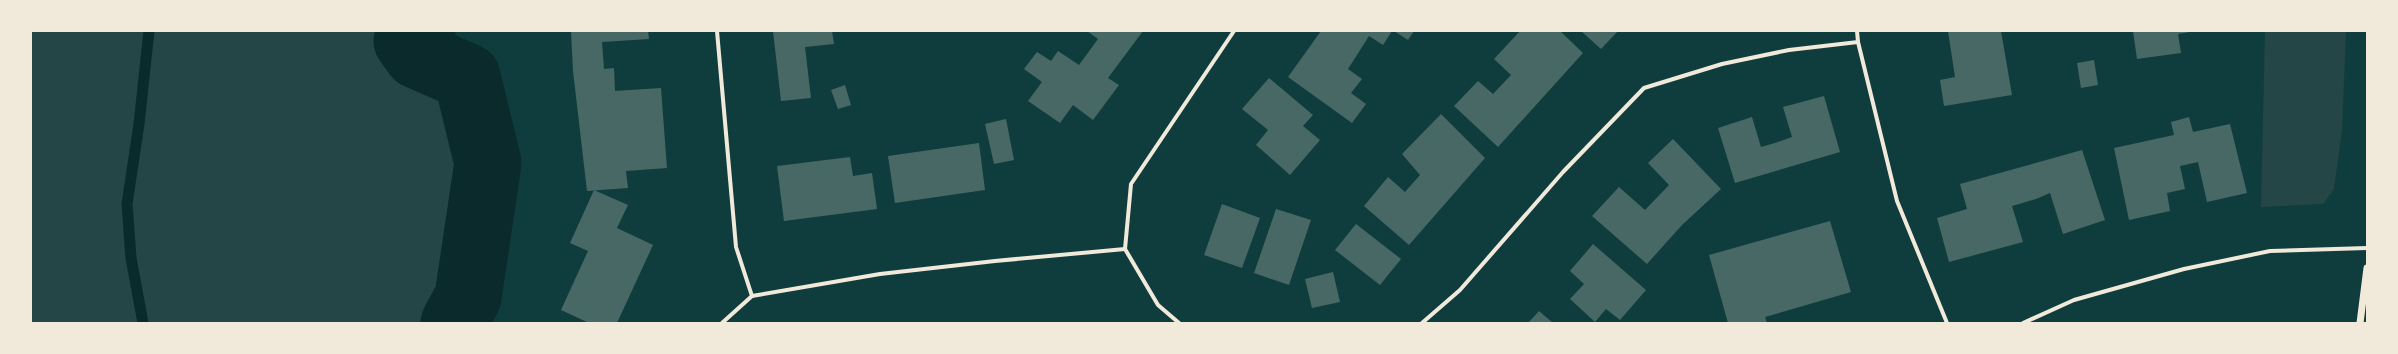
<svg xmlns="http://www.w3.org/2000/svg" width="2398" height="354" viewBox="0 0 2398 354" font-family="'Zilla Slab',serif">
<rect width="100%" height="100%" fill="#0f3d3e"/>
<g fill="#244646">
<polygon points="31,31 450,31 450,65 484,146 498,204 442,323 31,323"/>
<polygon points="2265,31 2346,31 2342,130 2334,189 2323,204 2261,207"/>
</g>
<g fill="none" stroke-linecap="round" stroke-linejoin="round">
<polyline stroke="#0a2a2b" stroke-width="11" points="143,323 131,258 127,204 139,124 149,31"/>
<polyline stroke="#0a2a2b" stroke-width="67" points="422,31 407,41 417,55 467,77 488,163 468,297 454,323"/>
</g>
<g fill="#486865">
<polygon points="571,31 648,31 649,39 602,42 604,69 614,68 615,91 661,88 667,168 626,171 628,188 587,191 573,71"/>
<polygon points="773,31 832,31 834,44 805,47 811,98 781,101"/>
<polygon points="1087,31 1143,31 1108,78 1119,85 1093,120 1073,105 1060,123 1028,101 1042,82 1024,69 1037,52 1051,61 1058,51 1079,65 1098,39"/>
<polygon points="1321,31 1392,31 1383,45 1369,36 1348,69 1362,79 1351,93 1366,104 1352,123 1288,77"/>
<polygon points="1394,31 1414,31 1408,40"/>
<polygon points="1520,31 1560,31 1583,53 1498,147 1454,106 1478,81 1493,94 1511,75 1494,59"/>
<polygon points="1581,31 1618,31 1601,49"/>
<polygon points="1948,31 2001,31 2012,95 1944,106 1940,80 1955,77"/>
<polygon points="2133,31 2190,31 2190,32 2178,34 2181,53 2137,59"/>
<polygon points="2094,60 2098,85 2081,88 2077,63"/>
<polygon points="1269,78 1313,115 1303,126 1320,140 1290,175 1256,145 1268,130 1242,109"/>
<polygon points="845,85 851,105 838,109 831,90"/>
<polygon points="1824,96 1840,152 1735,183 1718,128 1752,117 1761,147 1775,143 1792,137 1783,107"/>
<polygon points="1441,114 1485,158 1409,245 1364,206 1388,177 1405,192 1420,175 1402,154"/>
<polygon points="2189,117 2193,132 2230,124 2247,193 2207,202 2198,162 2180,166 2185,189 2167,193 2170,211 2129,220 2114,148 2174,135 2171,122"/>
<polygon points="1006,119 1014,160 994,164 985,124"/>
<polygon points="1673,139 1721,189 1682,225 1647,264 1592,216 1619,187 1645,210 1669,185 1648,163"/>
<polygon points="979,143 985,190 895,203 888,156"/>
<polygon points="2082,150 2105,220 2063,234 2050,193 2036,199 2012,206 2023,242 1949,262 1937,218 1967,209 1960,184"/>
<polygon points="850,157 853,176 872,173 877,209 784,221 777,166"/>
<polygon points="594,190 628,205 617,228 653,245 617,323 589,323 561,310 588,251 570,243"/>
<polygon points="1222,204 1260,218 1242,268 1204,255"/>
<polygon points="1276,209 1311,220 1289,285 1254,273"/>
<polygon points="1830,221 1851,292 1765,317 1767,323 1728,323 1709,255"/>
<polygon points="1356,224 1401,259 1380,285 1335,250"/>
<polygon points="1593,244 1646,290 1620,320 1606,309 1595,322 1570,299 1584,284 1570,271"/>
<polygon points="1333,272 1340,302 1312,308 1305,279"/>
<polygon points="1539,311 1553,323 1528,323"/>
</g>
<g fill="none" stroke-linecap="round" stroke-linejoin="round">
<g stroke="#f1e9da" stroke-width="4">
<polyline points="717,31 736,247 752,296"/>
<polyline points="1857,31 1858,42 1897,201 1947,323"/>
<polyline points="722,323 752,296 880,274 995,261 1125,249"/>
<polyline points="1179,323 1158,305 1125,249 1131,184 1234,31"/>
<polyline points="1422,323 1460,290 1563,172 1644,88 1722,64 1789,50 1858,42"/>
<polyline points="2023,323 2074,300 2184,269 2270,251 2367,248"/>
</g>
<polyline stroke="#f1e9da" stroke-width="7" points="2360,323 2367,268"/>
</g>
<rect width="2398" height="354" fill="none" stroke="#f1e9da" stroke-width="64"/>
</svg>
